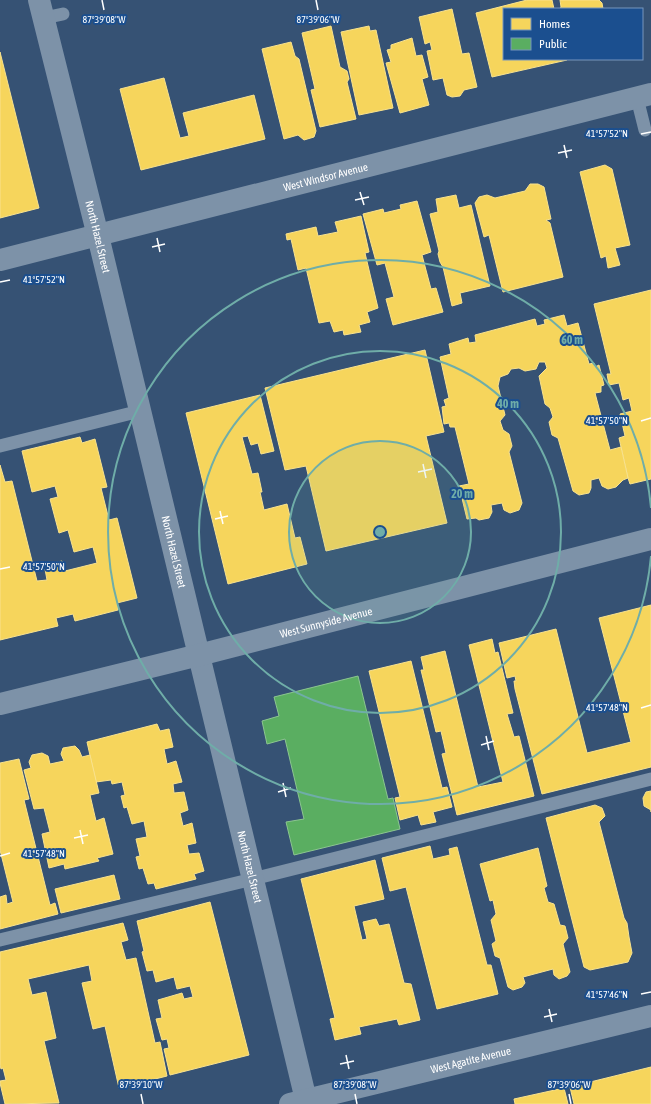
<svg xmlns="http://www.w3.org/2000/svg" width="651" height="1104" viewBox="0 0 651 1104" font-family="'Asap Condensed',sans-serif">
<rect width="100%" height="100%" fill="#365274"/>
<g fill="#f6d55c" stroke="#f9e28d">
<polygon points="527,0 552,0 554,9 504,9 504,59 567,59 567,60 492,77 476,13"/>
<polygon points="560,0 599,0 602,3 603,9 560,9 561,7"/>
<polygon points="452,9 462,54 469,53 477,87 464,90 460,96 452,97 447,95 443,78 433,80 427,51 432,50 430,42 425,44 419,17"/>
<polygon points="331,26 340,67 347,71 349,79 347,82 356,119 320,127 311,90 315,89 302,33"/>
<polygon points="369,26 370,31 376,30 393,108 359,115 341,32"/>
<polygon points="412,38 416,56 422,55 428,77 422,79 429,105 400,113 386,63 391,62 387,50 391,49 391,45"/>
<polygon points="291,42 295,56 299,59 316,131 314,137 304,140 298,135 284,139 262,49"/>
<polygon points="0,52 39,208 0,218"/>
<polygon points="164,78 180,138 189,136 183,113 254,95 265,139 141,170 120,89"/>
<polygon points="605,165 612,169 630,245 615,248 620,265 608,268 606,256 601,258 580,172"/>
<polygon points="530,184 538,184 544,187 551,219 546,220 550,223 563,277 503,292 489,235 484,237 475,203 479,197 487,195 495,198 525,191"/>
<polygon points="456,195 459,208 471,205 490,286 460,293 462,303 452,306 443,267 440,262 438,254 439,251 430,214 438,212 436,199"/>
<polygon points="417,201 431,252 422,255 431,289 436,288 443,312 393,325 386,299 394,297 385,263 377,265 363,214 383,209 384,213 401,209 400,205"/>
<polygon points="361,216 369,252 365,253 378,308 367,312 370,322 359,325 361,332 344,335 343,330 334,332 330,321 319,323 306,268 298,270 291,239 287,240 286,234 316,227 318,236 338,232 335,222"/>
<polygon points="651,290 651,479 630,484 628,478 619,438 625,436 620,414 632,411 629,398 623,400 619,383 609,385 607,374 611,374 594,304"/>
<polygon points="564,315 567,326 578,323 589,364 594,363 595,367 599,365 604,385 601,386 601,392 595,393 610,450 621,447 628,478 623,480 616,487 608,489 602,486 599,478 591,480 591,488 589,493 579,495 573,491 558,438 552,435 549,422 553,417 550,408 545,404 539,376 547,368 545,362 539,362 536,369 525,371 519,368 511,369 508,374 500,377 498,386 505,415 500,421 503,430 509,434 512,446 509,452 522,503 519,510 510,513 504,510 502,503 491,505 492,512 489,518 479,520 476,518 467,519 459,486 469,484 455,427 450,427 449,423 444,424 442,407 446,406 444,400 449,398 440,357 451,354 449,344 468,338 469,343 476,342 475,335 535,319 537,326 545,324 544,320"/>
<polygon points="425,350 444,432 426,436 447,523 326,551 306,466 285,470 265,388"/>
<polygon points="260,395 274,451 261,454 258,443 251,445 248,436 242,437 252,474 258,473 262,492 260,492 264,510 287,504 295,538 300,537 307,564 228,584 186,413"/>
<polygon points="80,437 82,443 95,439 107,487 101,488 109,520 117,518 137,598 117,603 118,610 75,621 73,614 56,618 58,626 0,640 0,465 5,482 12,481 37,581 47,580 45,569 50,567 49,564 62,561 65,571 97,563 93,547 74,552 68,530 59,533 50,499 58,497 55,486 32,492 22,451"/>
<polygon points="651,605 651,767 542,794 515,689 514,681 516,681 515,676 507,678 499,643 556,629 587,753 631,742 599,618"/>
<polygon points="492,639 495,653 498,652 513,713 507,714 514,737 519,736 534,796 457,815 442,754 446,753 441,731 436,732 421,670 424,670 421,657 445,651 478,787 503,782 469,645"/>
<polygon points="411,661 442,788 447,787 452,807 433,812 436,822 421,825 418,815 400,820 395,798 400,797 369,671"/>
<polygon points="157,724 160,731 169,729 173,747 164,749 167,764 176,761 182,782 173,784 174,793 184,792 188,810 180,813 183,826 192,823 196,843 187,845 189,854 199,853 204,871 194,874 196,879 156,889 154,883 148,884 143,868 139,869 136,857 140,856 136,839 147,837 144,821 132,824 127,807 124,808 121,796 125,795 122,782 112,784 111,780 96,782 87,742"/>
<polygon points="75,746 79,750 82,757 90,755 99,793 90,795 96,821 104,818 113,854 97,858 99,861 65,869 64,864 49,868 42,834 50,832 44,808 34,809 24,770 31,768 29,762 32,755 42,753 48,756 50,764 64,761 61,754 63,748"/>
<polygon points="19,759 29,799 24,800 50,905 55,903 58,914 0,929 0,897 6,895 7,904 13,902 0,850 0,763"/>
<polygon points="651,791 651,812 651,810 644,806 643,798 646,792"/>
<polygon points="595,805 602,808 605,816 599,822 624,918 627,923 629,937 632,953 628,962 590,970 584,967 546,818"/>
<polygon points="430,846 433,859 450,855 449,849 457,847 487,965 491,965 498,994 437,1009 406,887 390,891 382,858"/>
<polygon points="538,848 547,886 544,888 548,902 554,904 560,925 565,926 568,938 563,944 570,972 567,976 559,979 554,975 553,969 523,977 525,983 522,987 513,990 508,987 500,958 495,956 492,944 496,941 491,920 496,914 493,900 490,901 480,864"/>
<polygon points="375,860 384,899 354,906 362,940 367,939 363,922 376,919 379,926 389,924 404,983 411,984 420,1020 399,1025 397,1019 359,1027 361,1034 335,1040 330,1019 335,1018 301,879"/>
<polygon points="114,875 120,899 61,913 55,889"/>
<polygon points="210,902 249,1055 170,1075 164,1049 169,1048 167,1039 162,1040 156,1019 162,1018 158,1000 182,993 184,999 193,997 190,986 177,989 174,977 156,982 153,970 147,971 142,952 144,951 137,921"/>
<polygon points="123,923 128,940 121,942 126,960 136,958 155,1043 160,1042 167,1076 119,1088 105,1026 93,1029 82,983 92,981 89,965 28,979 32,995 46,992 56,1038 44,1041 59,1103 5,1104 0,1083 0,1081 6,1080 3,1068 1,1069 0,1065 0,952"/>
<polygon points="651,1067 651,1104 574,1104 570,1087"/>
<polygon points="564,1088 568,1104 515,1104 514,1099"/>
</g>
<polygon fill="#5aae61" stroke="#8cc690" points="358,676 388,799 393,798 400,829 294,855 286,822 304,819 285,739 267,744 262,721 279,716 274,697"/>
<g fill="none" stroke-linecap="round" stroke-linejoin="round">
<g stroke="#7d92a8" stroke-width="13">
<polyline points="44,18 63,14"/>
<polyline points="637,98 645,130"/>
<polyline points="0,446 140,411"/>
<polyline points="0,940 253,879 651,779"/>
</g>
<g stroke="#7d92a8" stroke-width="22">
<path id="s1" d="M39 0 98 236 307 1104"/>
<path id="s2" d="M0 260 651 94"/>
<path id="s3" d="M0 704 199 655 651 539"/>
<path id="s4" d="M290 1104 651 1016"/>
</g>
</g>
<path fill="none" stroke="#fff" stroke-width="1.5" d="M102 0 104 10M316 0 318 10M641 134 651 132M564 145 567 158M558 153 572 150M360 192 364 205M355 200 369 197M157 238 160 252M152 247 165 244M0 282 10 280M641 421 651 418M423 464 426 478M418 472 432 469M220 511 223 524M215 519 228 516M0 569 10 567M641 708 651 705M486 736 489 750M481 745 494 741M283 783 286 797M278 792 291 788M80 830 83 844M74 838 88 835M0 856 10 853M641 994 651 992M549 1009 552 1022M544 1017 557 1014M346 1055 349 1069M340 1064 354 1061M141 1094 143 1104M355 1094 357 1104M569 1094 571 1104"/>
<circle cx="380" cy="532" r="91" fill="#6fada8" fill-opacity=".12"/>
<g fill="none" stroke="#6fada8" stroke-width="2">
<circle cx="380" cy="532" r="91"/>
<circle cx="380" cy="532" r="181"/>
<path d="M651 556A272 272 0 1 1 651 508"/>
</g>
<g text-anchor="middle" stroke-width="4" stroke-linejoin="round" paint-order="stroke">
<g font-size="11" fill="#fff" stroke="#1b4f8f">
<text dy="4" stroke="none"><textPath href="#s2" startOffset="336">West Windsor Avenue</textPath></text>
<text dy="4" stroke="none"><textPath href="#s1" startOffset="244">North Hazel Street</textPath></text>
<text dy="4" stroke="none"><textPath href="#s1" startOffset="568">North Hazel Street</textPath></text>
<text dy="4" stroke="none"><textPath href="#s3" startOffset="336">West Sunnyside Avenue</textPath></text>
<text dy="4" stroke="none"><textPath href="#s1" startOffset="892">North Hazel Street</textPath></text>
<text dy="4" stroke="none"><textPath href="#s4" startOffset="186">West Agatite Avenue</textPath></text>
</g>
</g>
<g font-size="10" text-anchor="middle" fill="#fff" stroke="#1b4f8f" stroke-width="4" stroke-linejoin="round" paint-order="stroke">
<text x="104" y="23">87°39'08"W</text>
<text x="318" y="23">87°39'06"W</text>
<text x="607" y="137">41°57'52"N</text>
<text x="44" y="283">41°57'52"N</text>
<text x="607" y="424">41°57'50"N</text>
<text x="44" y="570">41°57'50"N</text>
<text x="607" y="711">41°57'48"N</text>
<text x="44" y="857">41°57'48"N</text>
<text x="607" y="998">41°57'46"N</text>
<text x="141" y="1088">87°39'10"W</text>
<text x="355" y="1088">87°39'08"W</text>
<text x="569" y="1088">87°39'06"W</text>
</g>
<circle cx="380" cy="532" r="6" fill="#6fada8" stroke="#1b4f8f" stroke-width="2"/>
<g font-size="12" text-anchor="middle" font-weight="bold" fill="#6fada8" stroke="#1b4f8f" stroke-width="4" stroke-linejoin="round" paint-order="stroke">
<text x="572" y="344">60 m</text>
<text x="508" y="408">40 m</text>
<text x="462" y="498">20 m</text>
</g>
<rect x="503" y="8" width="140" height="52" fill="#1b4f8f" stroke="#7695bc"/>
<rect x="511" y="18" width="20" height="12" fill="#f6d55c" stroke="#7695bc"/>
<text x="539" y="28" font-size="12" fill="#ffffff">Homes</text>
<rect x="511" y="38" width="20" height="12" fill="#5aae61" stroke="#7695bc"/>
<text x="539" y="48" font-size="12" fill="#ffffff">Public</text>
</svg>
